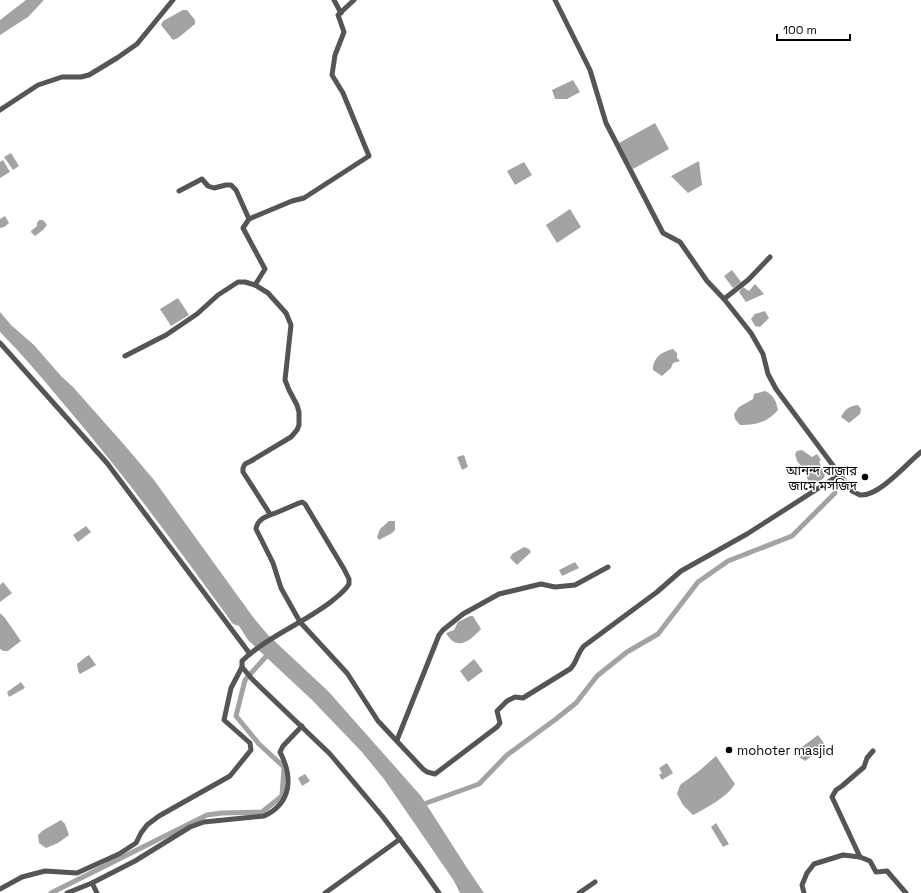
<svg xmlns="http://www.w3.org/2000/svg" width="921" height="893" viewBox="0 0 921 893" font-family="'Space Grotesk','Noto Sans Bengali',sans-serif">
<rect width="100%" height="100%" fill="#fff"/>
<g fill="#a3a3a3">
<polygon points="26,0 44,0 28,17 0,35 0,20"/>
<polygon points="183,10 187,10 195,20 195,24 178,38 173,40 161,25 163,21"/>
<polygon points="573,80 580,92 567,99 555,99 552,90"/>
<polygon points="655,123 669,149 633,169 619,143"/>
<polygon points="11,153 19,166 13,170 4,157"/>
<polygon points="3,160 10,172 0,178 0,162"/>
<polygon points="699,161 702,185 688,193 671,176"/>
<polygon points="524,162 532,175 515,185 507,171"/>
<polygon points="570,209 581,227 557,243 546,225"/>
<polygon points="5,216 9,223 4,227 0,228 0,219"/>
<polygon points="39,220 43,220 47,225 43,230 35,236 31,232 31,231 37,226 37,223"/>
<polygon points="732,270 741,282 733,288 724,276"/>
<polygon points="755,284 764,294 746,302 739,292 743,287 749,291"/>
<polygon points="178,298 189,315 171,326 160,309"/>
<polygon points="765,311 769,318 760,327 755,326 751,319 755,314"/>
<path d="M0 312 11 325 34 345 61 376 73 387 127 448 154 480 253 617 268 635 328 691 421 796 467 868 484 893H460L454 881 384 779 361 751 312 700 248 640 239 626 233 624C178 548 123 473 62 402 42 378 22 354 0 332Z"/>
<path d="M673 349 677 353V358L680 361 673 363 671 368 662 376 653 370C653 357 662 352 673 349Z"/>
<path d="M765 391C774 395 776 401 778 410 767 423 755 425 740 425L735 419 734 414 739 407 753 399 754 394Z"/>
<path d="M858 405 861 409 860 414 849 423 841 417C845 409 849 406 858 405Z"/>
<polygon points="802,450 812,457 817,454 821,460 819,462 825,473 824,478 815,485 809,482 802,467 797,461 795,454 797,451"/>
<polygon points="464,455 468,467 462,470 457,457"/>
<polygon points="389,521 395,521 395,530 392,533 379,540 377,537 380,529"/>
<polygon points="86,526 91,532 78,542 73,535"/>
<polygon points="524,547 529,549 531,552 517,565 510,558 512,554"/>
<polygon points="575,562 579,568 562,576 559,570"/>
<polygon points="3,582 12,593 0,602 0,585"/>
<polygon points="0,613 5,618 21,641 8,651 3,651 0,649"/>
<path d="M470 616H473L481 629C470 641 457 652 446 633L454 630 458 622Z"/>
<polygon points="89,655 96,665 80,674 78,671 77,664 87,656"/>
<polygon points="474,659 483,671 468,682 460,671"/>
<polygon points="21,682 25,688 9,697 7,692"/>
<polygon points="818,735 826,746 819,756 813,755 805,761 795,754 802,747"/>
<path d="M716 756 735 784C726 798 708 807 693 815L683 805 677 794 680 785 699 771Z"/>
<polygon points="667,763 673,773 662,780 659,775 662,773 659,768"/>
<polygon points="305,774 310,781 302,786 298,778"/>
<polygon points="61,820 65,824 69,835 58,843 46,848 39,843 38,835 42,831"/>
<polygon points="716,823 729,844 723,847 711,827"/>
</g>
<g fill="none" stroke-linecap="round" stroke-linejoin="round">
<g stroke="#a3a3a3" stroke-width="5">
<polyline points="421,805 479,784 507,755 556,719 576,703 597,676 627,652 658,634 698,582 728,561 792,536 835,493"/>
<polyline points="51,893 207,815 222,813 262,812 282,796 284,767 259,744 236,716 245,680 270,652"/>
</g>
<g stroke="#555" stroke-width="5">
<polyline points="334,0 341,13"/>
<path d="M555 0 590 70 606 123 663 233 680 242 707 281 724 299 751 333 763 354 768 374 776 389 852 491C854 492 858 494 860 495 879 497 907 463 921 452"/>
<polyline points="0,110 38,85 62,77 81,77 89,75 117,58 137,44 173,0"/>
<polyline points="179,191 202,179 208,186 214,188 226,185 231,185 236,190 249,219"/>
<polyline points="255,285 265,269 243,228 249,219 292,201 304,198 369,156 343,93 332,75 335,55 344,32 338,15 354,0"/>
<polyline points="724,299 748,280 770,257"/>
<polyline points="0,343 107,463 250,654"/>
<polyline points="125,356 166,335 197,314 218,295 238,282 245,282 255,285 268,293 286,313 291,325 285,380 289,390 297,405 299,412 299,425 297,430 291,437 251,461 245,464 243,468 243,472 270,514"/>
<polyline points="242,667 253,680 330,754 383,817 420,866 439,893"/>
<polyline points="397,740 439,635 443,630 463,614 499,594 541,584 555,587 575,585 608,567"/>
<polyline points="860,857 832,797 836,790 842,786 864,767 867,758 873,751"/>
<polyline points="92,883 97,893"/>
<path d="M0 889 22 877 45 871 77 873 119 854 136 843 141 833 147 825 159 816 230 776 251 750 250 743 224 720 231 688 242 667V661C268 636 304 623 332 601 338 596 345 591 349 584V579L344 569 305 504 302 502 299 503C292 506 285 509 278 512 269 516 258 517 256 529L273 563 281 588 300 622 347 673 378 721 423 769 427 772 435 774 497 727 500 723 497 711 507 701 515 697 523 698 570 669C577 663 577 653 584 646L657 592 681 571 747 534 839 475"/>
<path d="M67 893 92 883 135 861 190 827 204 822 264 816C292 803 293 777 280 752L283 746 302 726"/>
<polyline points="325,893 400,839"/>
<polyline points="579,893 595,882"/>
<polyline points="804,893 802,885 807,873 814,864 843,855 860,857 870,861 876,872 887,871 906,893"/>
</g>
</g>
<g fill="#000" stroke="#fff" stroke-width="1.5">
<circle cx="865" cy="477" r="4"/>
<circle cx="729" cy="750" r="4"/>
</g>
<g text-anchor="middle" stroke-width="3" stroke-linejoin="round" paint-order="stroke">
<g font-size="13" fill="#000" stroke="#fff" text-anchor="end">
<text x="857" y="475">আনন্দ বাজার<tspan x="857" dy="15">জামে মসজিদ</tspan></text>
<text x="737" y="755" text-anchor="start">mohoter masjid</text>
</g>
</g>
<path d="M777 34v6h73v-6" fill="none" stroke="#000000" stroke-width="2"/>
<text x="783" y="34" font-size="12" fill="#000000" stroke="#ffffff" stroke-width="3" paint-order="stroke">100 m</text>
</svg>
